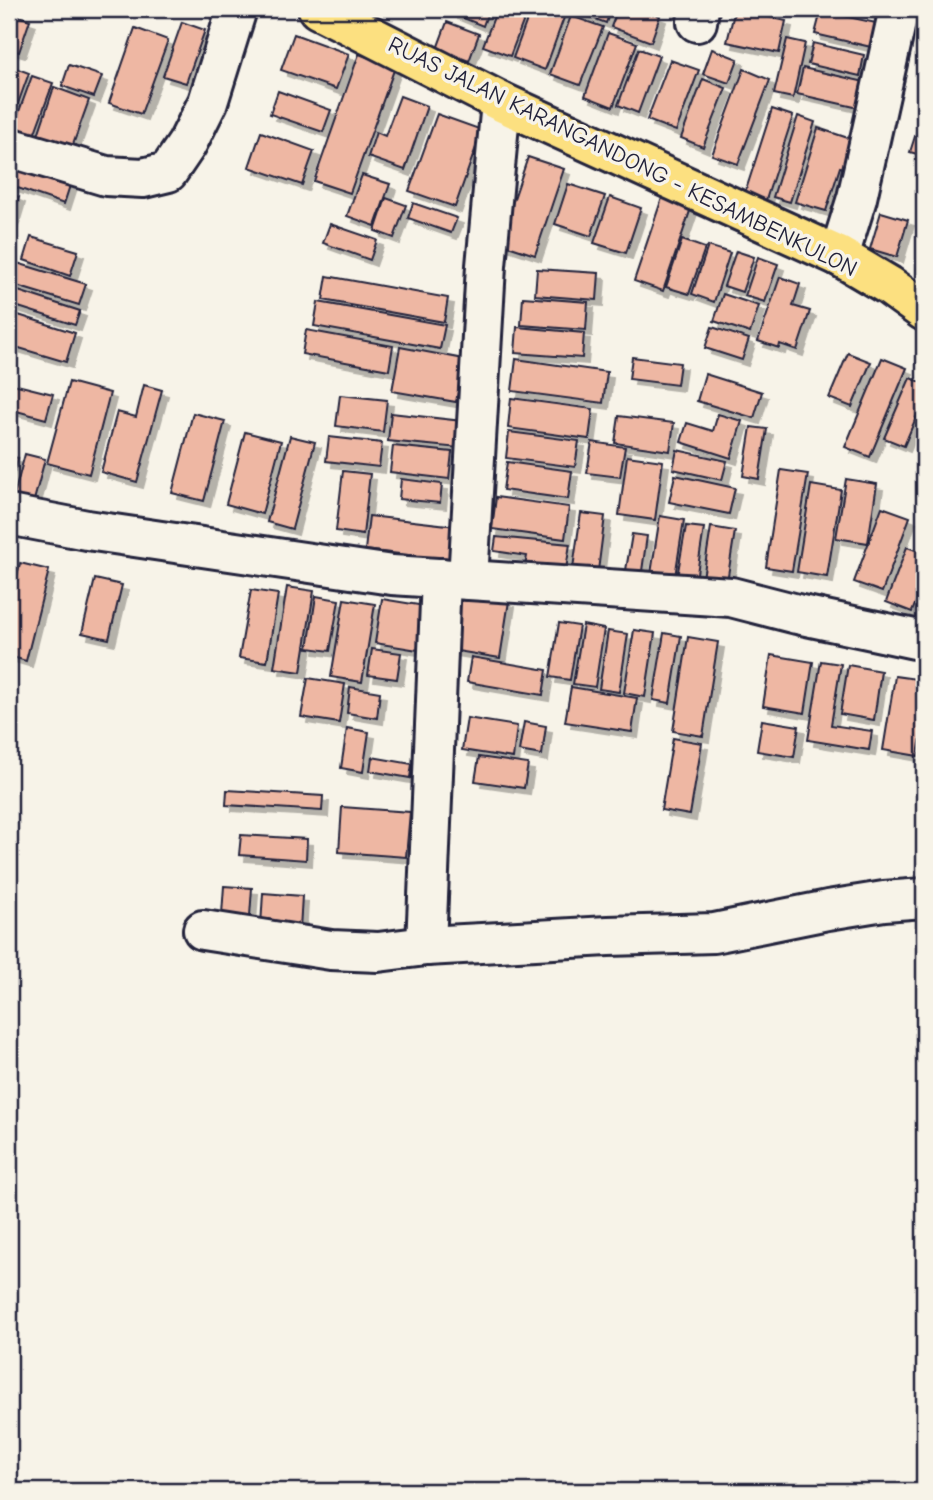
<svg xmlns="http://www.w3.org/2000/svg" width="933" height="1500" viewBox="0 0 933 1500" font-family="'Comic Neue',sans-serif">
<defs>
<filter id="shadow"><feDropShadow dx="6" dy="6" stdDeviation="0" flood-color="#0004"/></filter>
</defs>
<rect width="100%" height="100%" fill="#f7f3e8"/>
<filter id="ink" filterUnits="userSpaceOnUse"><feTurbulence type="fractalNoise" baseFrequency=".0143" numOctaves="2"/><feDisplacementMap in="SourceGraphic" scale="14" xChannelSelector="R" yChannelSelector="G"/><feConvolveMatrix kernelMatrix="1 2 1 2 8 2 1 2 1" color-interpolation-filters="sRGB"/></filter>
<g filter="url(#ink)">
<g fill="#eeb7a3" stroke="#22223b" stroke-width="2" filter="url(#shadow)">
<polygon points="452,9 489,9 483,26 451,13"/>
<polygon points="497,9 528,9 510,56 483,46"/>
<polygon points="531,9 557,9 566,12 545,70 513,58"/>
<polygon points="568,9 611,9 606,23"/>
<polygon points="618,9 641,9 660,16 651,42 611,27"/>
<polygon points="735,9 786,21 779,53 727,42"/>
<polygon points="849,9 886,9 884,16"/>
<polygon points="821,11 876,23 871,47 815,34"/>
<polygon points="9,13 30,20 19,52 9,49"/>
<polygon points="571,16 603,27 580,85 550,74"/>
<polygon points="182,22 205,30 186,83 163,76"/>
<polygon points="447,22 479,34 469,61 437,49"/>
<polygon points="135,28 168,40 141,114 109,103"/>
<polygon points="608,33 637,43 613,107 585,96"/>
<polygon points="294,34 349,54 336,89 281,70"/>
<polygon points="787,39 805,43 793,98 774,94"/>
<polygon points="813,43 864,55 860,76 808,64"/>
<polygon points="639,49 659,56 638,113 618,105"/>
<polygon points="712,49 738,59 729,83 703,74"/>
<polygon points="359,54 395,67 350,193 314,181"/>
<polygon points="670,60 699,70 676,131 647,120"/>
<polygon points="69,65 102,76 94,97 62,86"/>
<polygon points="10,66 29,73 12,120 9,119"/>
<polygon points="803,68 865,82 859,108 797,94"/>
<polygon points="744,69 770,80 738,164 712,155"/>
<polygon points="32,76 53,83 34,135 13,128"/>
<polygon points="703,79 726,88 703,147 681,138"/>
<polygon points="54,87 89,100 70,153 36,141"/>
<polygon points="278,91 331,110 323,132 270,114"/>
<polygon points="400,96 427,106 405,170 368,157 376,132 385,136"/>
<polygon points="772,109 793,116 765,203 744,196"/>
<polygon points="437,114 482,130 455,207 409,191"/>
<polygon points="798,116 815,122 790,202 773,197"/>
<polygon points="918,127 924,129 924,156 910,152"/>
<polygon points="818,128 857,141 848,169 840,167 826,211 795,202"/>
<polygon points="261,132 314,151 302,185 249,167"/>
<polygon points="9,150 74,173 64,204 9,185"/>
<polygon points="528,157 564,169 535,255 499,243"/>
<polygon points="362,175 390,184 375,226 347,216"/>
<polygon points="568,184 605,196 591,236 555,224"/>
<polygon points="9,193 19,197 11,224 9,223"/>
<polygon points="610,197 641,208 626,253 594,243"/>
<polygon points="386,198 406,205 394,238 375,231"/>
<polygon points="662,198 691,208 663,291 634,281"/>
<polygon points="413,203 457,218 451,233 408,218"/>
<polygon points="881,212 908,220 897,257 870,249"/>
<polygon points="330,224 377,240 370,260 323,243"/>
<polygon points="31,237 78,251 70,276 24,260"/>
<polygon points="682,240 705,248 689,294 666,287"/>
<polygon points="708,246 730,253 714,302 692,294"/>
<polygon points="924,246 924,270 918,268"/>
<polygon points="736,251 754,257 742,292 724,286"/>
<polygon points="758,257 778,264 765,302 745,296"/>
<polygon points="17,263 86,284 79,305 10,284"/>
<polygon points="537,269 599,273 597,300 535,295"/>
<polygon points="327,276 448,298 444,322 323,300"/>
<polygon points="780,277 800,284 793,306 810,311 797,350 780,344 779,348 758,341"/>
<polygon points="9,288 80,311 75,325 9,304"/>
<polygon points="723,294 759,306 750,333 714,321"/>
<polygon points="523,297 588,302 586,330 521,325"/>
<polygon points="318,302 445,325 440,349 314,326"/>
<polygon points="9,312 75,333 66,362 9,345"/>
<polygon points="517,327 584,333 582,358 515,353"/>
<polygon points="712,327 749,339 742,360 705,348"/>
<polygon points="306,330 393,346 389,370 302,354"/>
<polygon points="400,347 464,359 456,402 392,391"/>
<polygon points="848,353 871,362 852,407 829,398"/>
<polygon points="632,357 680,363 677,385 629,379"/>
<polygon points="882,358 907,368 870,457 845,447"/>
<polygon points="516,359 607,372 603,403 512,391"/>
<polygon points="705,374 762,392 754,418 697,401"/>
<polygon points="910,378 924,383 924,399 904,446 884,438"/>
<polygon points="69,382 110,393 89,474 47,463"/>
<polygon points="9,383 53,394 46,419 9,409"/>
<polygon points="144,385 162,390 137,482 101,472 117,412 136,417"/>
<polygon points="340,395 387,400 383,432 336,426"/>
<polygon points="511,398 593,409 589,439 508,428"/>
<polygon points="193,413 225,421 204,501 172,493"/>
<polygon points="391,413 462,421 459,448 388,441"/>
<polygon points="718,414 742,421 731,458 681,442 687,423 713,431"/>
<polygon points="619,416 674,423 670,451 615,443"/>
<polygon points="751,427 767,429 759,479 743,476"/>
<polygon points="245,432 281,441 262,514 226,504"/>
<polygon points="509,432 579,441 575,467 506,458"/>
<polygon points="290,436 315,442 292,529 267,522"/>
<polygon points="329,437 382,443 379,467 326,461"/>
<polygon points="592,442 625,447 620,477 587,473"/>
<polygon points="393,446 452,452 449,479 390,472"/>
<polygon points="677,450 727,461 722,480 673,469"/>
<polygon points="25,454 45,459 32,508 12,503"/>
<polygon points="9,456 18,458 10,488 9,488"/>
<polygon points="627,456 663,461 655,520 619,515"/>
<polygon points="507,462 572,471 568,499 503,490"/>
<polygon points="781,470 808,474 792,571 766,567"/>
<polygon points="343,471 370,474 363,535 336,531"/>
<polygon points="675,475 735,488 729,514 669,502"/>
<polygon points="401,479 442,484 440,503 399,499"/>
<polygon points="846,479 877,484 868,543 836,538"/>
<polygon points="811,485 841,490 827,577 797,572"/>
<polygon points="496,497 569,507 565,539 492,529"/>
<polygon points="882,507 910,517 882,592 854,582"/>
<polygon points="581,513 605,516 598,571 573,568"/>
<polygon points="369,516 456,526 452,560 365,550"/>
<polygon points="660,516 684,520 674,583 650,580"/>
<polygon points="686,526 704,528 696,580 677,577"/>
<polygon points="711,527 735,531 727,582 703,578"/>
<polygon points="632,534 647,536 641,578 625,576"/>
<polygon points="496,537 570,544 564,582 523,576 527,556 494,551"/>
<polygon points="907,547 924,553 924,581 912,612 886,602"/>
<polygon points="20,563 49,570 26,661 9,656 9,610"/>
<polygon points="95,579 122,585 109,639 82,633"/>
<polygon points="287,587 314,591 301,672 274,668"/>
<polygon points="251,590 278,594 267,662 239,658"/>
<polygon points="460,593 509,601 500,658 451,650"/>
<polygon points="316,596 339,600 330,651 308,648"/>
<polygon points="344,599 375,604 362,682 331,677"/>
<polygon points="382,599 431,607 424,651 375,643"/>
<polygon points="559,623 579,626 570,680 550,677"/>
<polygon points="583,625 604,629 595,687 573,684"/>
<polygon points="634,630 655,633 645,697 624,693"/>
<polygon points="608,631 628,634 619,692 599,689"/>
<polygon points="664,633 681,636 670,703 653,700"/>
<polygon points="688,637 718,642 703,736 673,731"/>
<polygon points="372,649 401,653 397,679 368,675"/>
<polygon points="771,655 813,662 805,713 763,706"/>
<polygon points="471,657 547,670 543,695 467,682"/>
<polygon points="821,661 841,664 831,725 872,731 869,750 808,740"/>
<polygon points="848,665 881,671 874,720 840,714"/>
<polygon points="895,676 924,680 924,715 918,756 883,750"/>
<polygon points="308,678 345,684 339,723 301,717"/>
<polygon points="350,687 380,692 377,718 347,713"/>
<polygon points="571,687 637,698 632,732 565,722"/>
<polygon points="467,718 517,726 513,758 462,750"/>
<polygon points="762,720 799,726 794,757 757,751"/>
<polygon points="524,722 546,726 542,755 519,751"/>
<polygon points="347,728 369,732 363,772 341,768"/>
<polygon points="673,738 702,743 690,815 661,810"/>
<polygon points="372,757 412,764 410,778 370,771"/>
<polygon points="479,757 528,764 524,788 475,781"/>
<polygon points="227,790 323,796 322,811 226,805"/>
<polygon points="342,807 410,812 406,857 339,852"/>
<polygon points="241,835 307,839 306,860 239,855"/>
<polygon points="224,886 252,888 249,930 221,928"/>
<polygon points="263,893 302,896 300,929 261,926"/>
</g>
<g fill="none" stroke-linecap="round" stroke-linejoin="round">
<g stroke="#22223b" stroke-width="44">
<g id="minor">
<polyline points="697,22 699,9"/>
<polyline points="9,147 106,176 143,178 168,172 187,144 208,102 237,9"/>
<polyline points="839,256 857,198 899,9"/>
<polyline points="9,515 87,530 392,575 731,597 797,614 924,641"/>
<polyline points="468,580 486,266 501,102"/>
<polyline points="203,930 331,950 378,952 426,946 608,936 714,933 828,910 884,901 924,898"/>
<polyline points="426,946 441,578"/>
</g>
</g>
<g stroke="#22223b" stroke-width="44">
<polyline id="major" points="318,9 501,102 839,256 888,285 924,311"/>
</g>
<use href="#minor" stroke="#f7f3e8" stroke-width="38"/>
<use href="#major" stroke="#fce080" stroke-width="38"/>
</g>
</g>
<g text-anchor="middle" stroke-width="7" stroke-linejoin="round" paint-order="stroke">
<g font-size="23" fill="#22223b" stroke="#f7f3e8">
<text transform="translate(623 156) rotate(26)" y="8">RUAS JALAN KARANGANDONG - KESAMBENKULON</text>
</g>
</g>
<rect width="933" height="1500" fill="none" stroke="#f7f3e8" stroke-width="35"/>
<rect x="18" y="18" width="898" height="1465" fill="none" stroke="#22223b" stroke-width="2.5" filter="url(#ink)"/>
</svg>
